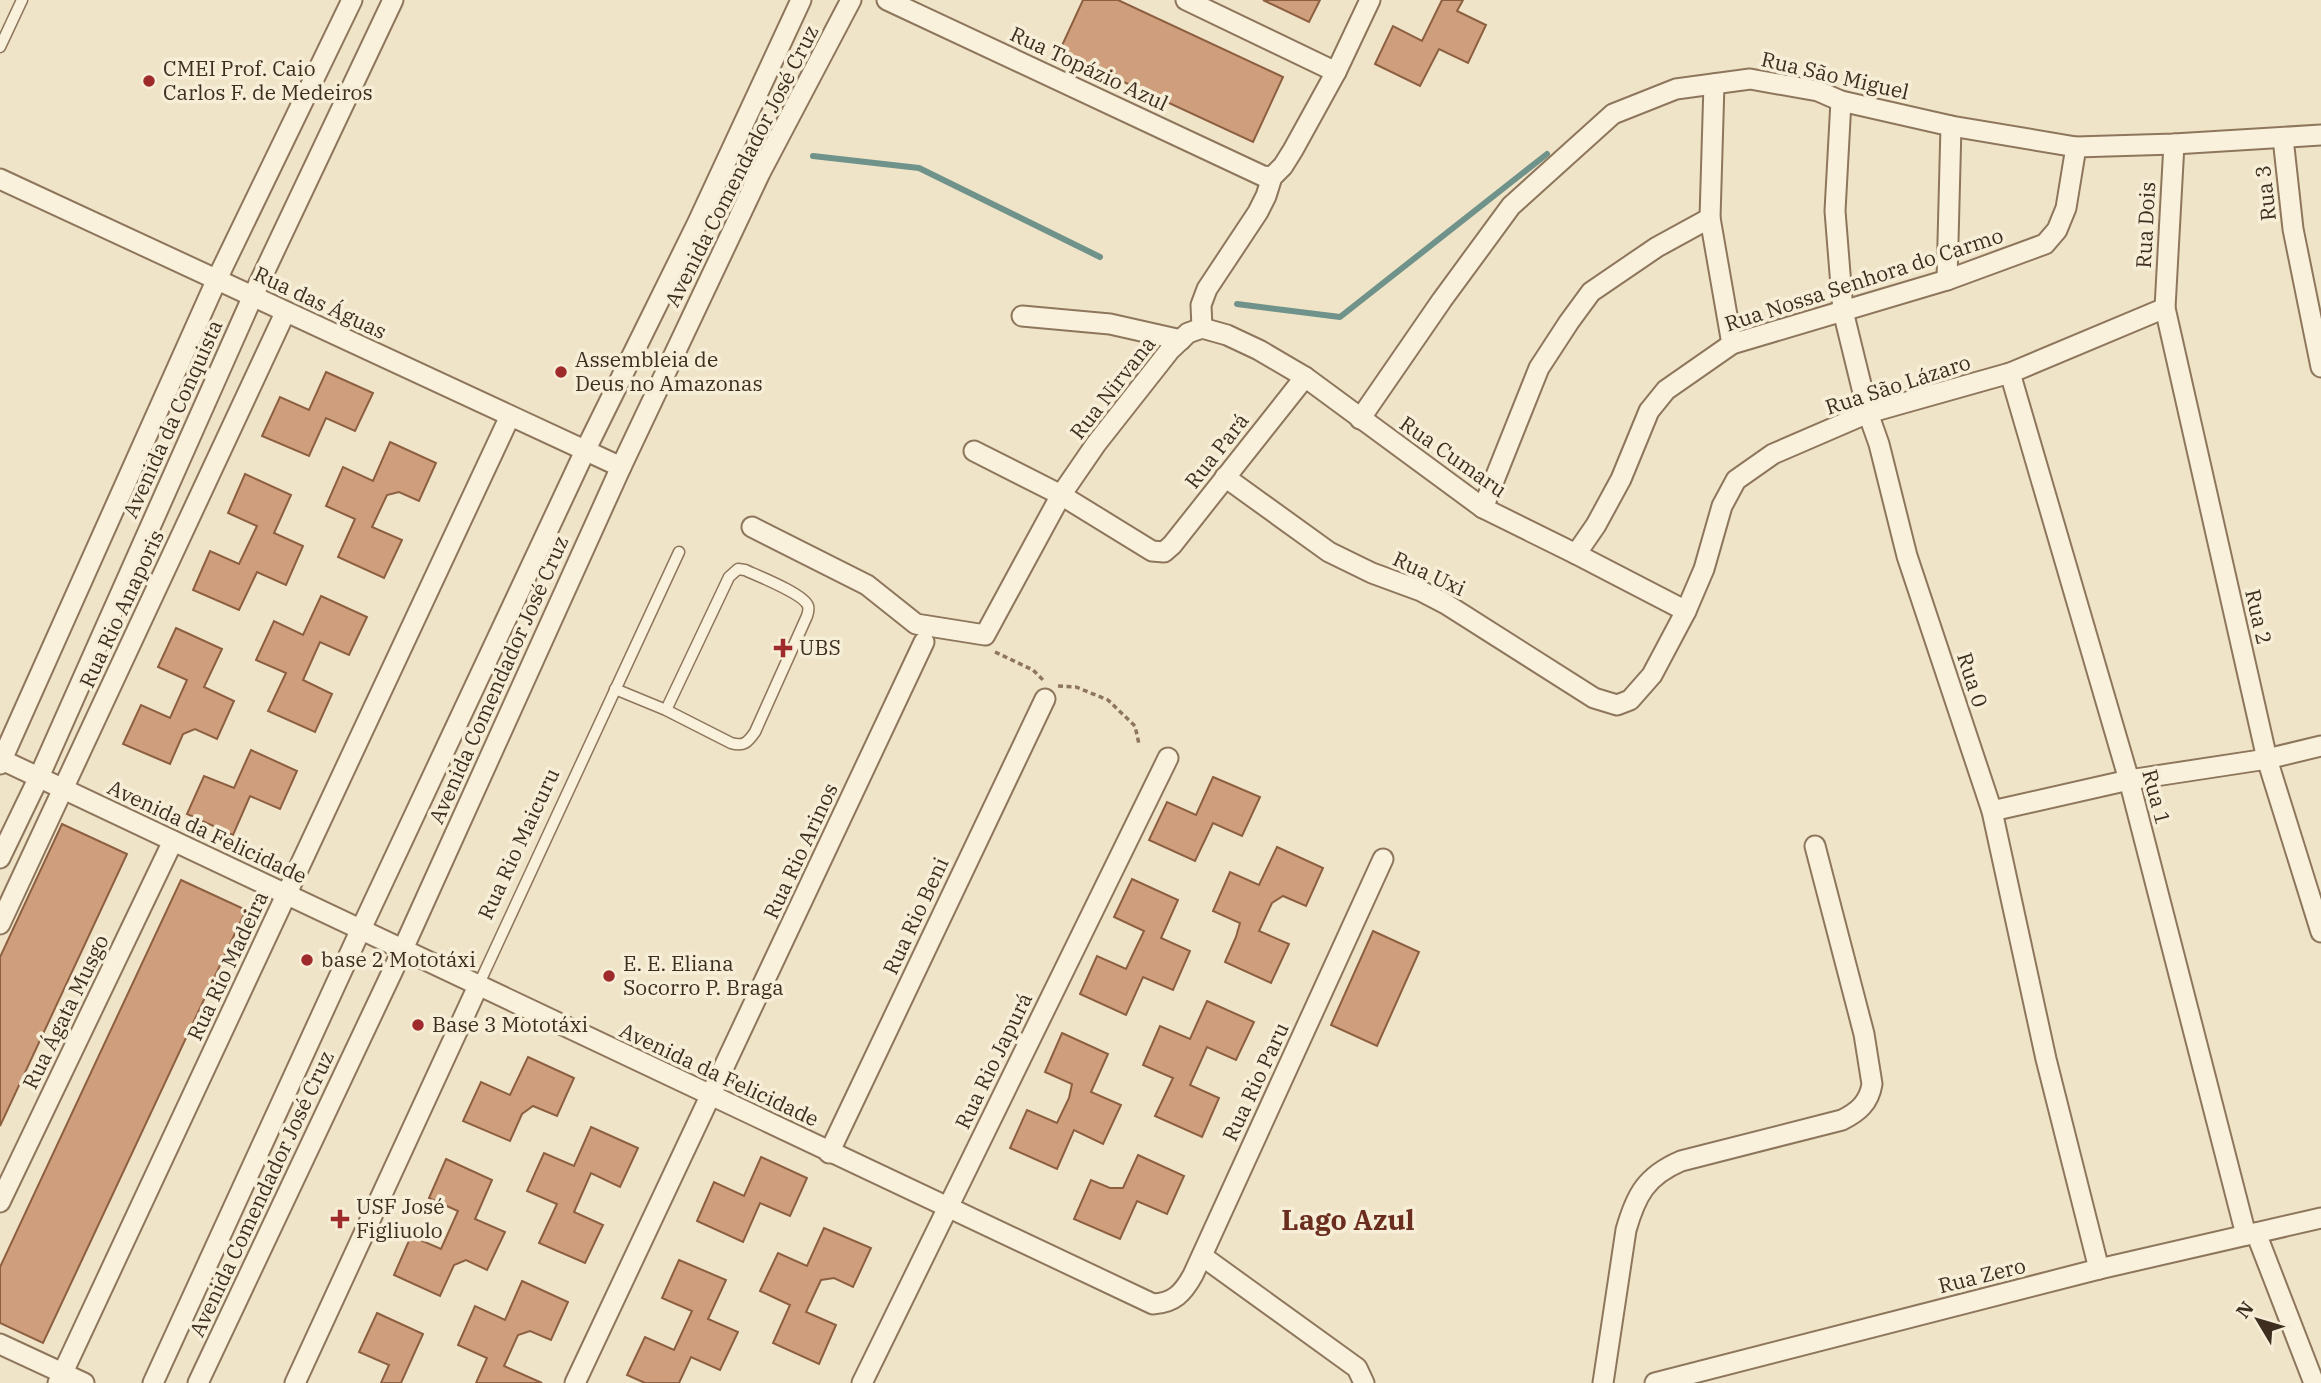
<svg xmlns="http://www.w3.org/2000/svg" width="2321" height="1383" viewBox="0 0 2321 1383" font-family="'IBM Plex Serif',serif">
<rect width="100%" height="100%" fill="#f0e4c8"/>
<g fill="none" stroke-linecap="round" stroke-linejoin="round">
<g stroke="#6f938a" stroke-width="6">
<polyline points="813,156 919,168 1100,257"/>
<polyline points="1237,304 1340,317 1547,154"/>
</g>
</g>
<g fill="#cf9f7d" stroke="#8d5f41" stroke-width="2">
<polygon points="1083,0 1118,0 1283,77 1253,142 1059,52"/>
<polygon points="1263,0 1320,0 1309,22"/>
<polygon points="1442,0 1463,0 1457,11 1486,25 1468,63 1439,49 1420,86 1375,64 1393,26 1422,41"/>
<polygon points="326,372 373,393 355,431 326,418 309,456 262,436 280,397 309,410"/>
<polygon points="390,442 436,463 419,501 399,492 387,495 372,527 402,540 384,578 338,557 355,519 326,506 343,467 373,481"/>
<polygon points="245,474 291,495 274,533 303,546 286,585 257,572 239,610 193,590 210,551 239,564 257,526 228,513"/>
<polygon points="321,596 367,617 349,655 320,642 303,680 332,694 315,732 268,711 286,673 256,660 274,621 303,635"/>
<polygon points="176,628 222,649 204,687 234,701 217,739 195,729 183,734 170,764 123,744 141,705 170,718 187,680 158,667"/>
<polygon points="251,750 297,771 280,809 250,796 233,835 187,814 204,776 234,788"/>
<polygon points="1213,777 1260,797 1242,836 1213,823 1195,861 1149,840 1167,802 1196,815"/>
<polygon points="62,824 127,854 0,1126 0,957"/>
<polygon points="1277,847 1323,868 1306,906 1283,896 1272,903 1259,931 1289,944 1271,983 1225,962 1236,937 1240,923 1213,911 1230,872 1259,885"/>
<polygon points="1132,879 1178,900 1161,938 1190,951 1173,990 1143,977 1126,1015 1080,994 1097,956 1126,969 1144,931 1114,917"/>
<polygon points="181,880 246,910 43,1343 0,1323 0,1267"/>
<polygon points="1373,931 1419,952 1377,1046 1331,1025"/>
<polygon points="1207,1001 1254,1022 1236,1060 1207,1047 1190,1085 1219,1098 1202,1137 1155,1116 1173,1078 1143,1065 1160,1026 1190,1039"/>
<polygon points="1062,1033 1108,1054 1091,1092 1121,1105 1103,1144 1074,1130 1057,1169 1010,1148 1027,1110 1057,1123 1069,1098 1072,1084 1045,1072"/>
<polygon points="528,1057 574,1078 557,1116 533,1106 522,1114 510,1141 463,1121 481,1082 510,1095"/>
<polygon points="591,1127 638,1148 620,1187 591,1173 574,1212 603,1225 585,1263 539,1243 557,1204 527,1191 544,1153 574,1166"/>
<polygon points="1138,1155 1184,1176 1167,1214 1137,1201 1120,1239 1074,1219 1091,1180 1110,1188 1123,1188"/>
<polygon points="761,1157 807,1178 790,1216 760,1203 743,1242 697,1221 714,1182 744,1196"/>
<polygon points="446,1159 492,1180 475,1219 505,1232 487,1270 466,1260 454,1265 440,1296 394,1275 411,1236 441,1249 458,1211 429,1198"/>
<polygon points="824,1228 871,1248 853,1287 834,1278 821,1280 806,1312 836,1325 819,1364 773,1343 790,1305 760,1291 778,1253 807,1266"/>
<polygon points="679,1260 726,1280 708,1319 738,1332 720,1370 691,1357 679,1383 645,1383 627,1375 645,1337 674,1350 692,1311 662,1298"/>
<polygon points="522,1281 568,1302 551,1340 530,1331 518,1335 504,1366 542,1383 476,1383 487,1358 458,1345 475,1306 505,1320"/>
<polygon points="377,1313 423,1334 401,1383 381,1383 389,1365 359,1352"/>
</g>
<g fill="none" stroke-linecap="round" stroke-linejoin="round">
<g stroke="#8d765c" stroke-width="13">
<g id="service">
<polyline points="0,47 22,0"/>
<path d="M615 689 666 710 729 577 738 569 745 570C758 576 804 594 808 606 809 609 808 613 807 616L755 732C748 742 744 747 731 743L666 710"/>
<polyline points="478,986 679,552"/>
</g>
</g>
<g stroke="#8d765c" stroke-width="23">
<g id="minor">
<polyline points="887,0 1263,176 1272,177"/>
<polyline points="1186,0 1336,72"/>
<polyline points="1714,84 1710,218 1732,344"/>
<polyline points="1841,101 1835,211 1843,311 1868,413 1879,444 1907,556 1992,811 2046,1059 2099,1269"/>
<polyline points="2283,138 2293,229 2321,367"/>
<polyline points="2174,144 2165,308 2267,759 2321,932"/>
<polyline points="0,179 621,467"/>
<polyline points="1947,280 1951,126"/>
<polyline points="1022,316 1110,324 1181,340"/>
<polyline points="1202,328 1201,305 1207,289 1258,212 1266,196 1272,177 1283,166 1293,150 1336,72 1370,0"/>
<polyline points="2010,373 2129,780 2246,1235"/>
<polyline points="1360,419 1442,300 1511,206 1613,114 1676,89 1750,79 1818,91 1841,101 1951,126 2076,147 2174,144 2321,135"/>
<polyline points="974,451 1061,495 1152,551 1164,552 1172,545 1305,377"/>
<polyline points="1225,477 1329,552 1372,573 1421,591 1446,604 1594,698 1617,705 1630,700 1652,675 1686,611 1704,569 1722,506 1736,480 1773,454 1868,413 2010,373 2165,308"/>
<polyline points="1483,508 1539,368 1569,322 1591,292 1657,247 1710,218"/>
<polyline points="752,527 867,585 916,624 985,635 1061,495 1096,444 1170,350 1188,333 1202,328 1227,335 1259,350 1305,377 1483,508 1576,554 1686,611"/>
<polyline points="1576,554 1596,525 1621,479 1649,411 1666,390 1732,344 1947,280 2045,244 2057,230 2066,208 2076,147"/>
<path d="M0 759 1153 1304C1174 1303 1183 1293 1193 1275L1383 859"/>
<polyline points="0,764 217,279 352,0"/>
<polyline points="1992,811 2129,780 2267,759 2321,746"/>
<polyline points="0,858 39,777 252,298 393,0"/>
<polyline points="0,924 285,313"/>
<polyline points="829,1153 1045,699"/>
<polyline points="0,1202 173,841"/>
<polyline points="2256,1233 2314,1383"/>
<polyline points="1202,1256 1357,1368 1364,1383"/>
<polyline points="0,1344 84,1383"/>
<polyline points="58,1383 510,416"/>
<polyline points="153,1383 361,929 585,451 697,224 801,0"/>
<polyline points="198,1383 403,949 621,467 760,173 851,0"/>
<polyline points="295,1383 478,986"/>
<polyline points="575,1383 924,642"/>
<polyline points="862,1383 1168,758"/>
<path d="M1603 1383 1626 1230C1636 1195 1646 1176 1681 1161L1842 1120C1858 1112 1869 1103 1872 1084L1864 1034 1815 846"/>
<polyline points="1655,1383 2099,1269 2321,1218"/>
</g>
</g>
<g stroke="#8d765c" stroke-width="3.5" stroke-dasharray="5 3.5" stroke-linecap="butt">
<polyline points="995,652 1033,670 1044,681"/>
<polyline points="1058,686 1076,687 1108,700 1135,726 1139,744"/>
</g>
<use href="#service" stroke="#faf1dc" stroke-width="10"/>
<use href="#minor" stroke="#faf1dc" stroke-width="19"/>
</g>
<g fill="#9e2a2b" stroke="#f7eed8" stroke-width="2.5">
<circle cx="149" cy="81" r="7"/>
<circle cx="561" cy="372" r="7"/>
<path d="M779.5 637.5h7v7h7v7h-7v7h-7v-7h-7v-7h7z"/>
<circle cx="307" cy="960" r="7"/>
<circle cx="609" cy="976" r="7"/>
<circle cx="418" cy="1025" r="7"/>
<path d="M336.5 1208.5h7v7h7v7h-7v7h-7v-7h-7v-7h7z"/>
</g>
<g text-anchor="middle" stroke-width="7" stroke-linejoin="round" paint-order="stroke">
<g font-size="21" fill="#3d2e20" stroke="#f7eed8" text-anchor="start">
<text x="163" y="76">CMEI Prof. Caio<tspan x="163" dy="24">Carlos F. de Medeiros</tspan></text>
<text x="575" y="367">Assembleia de<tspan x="575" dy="24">Deus no Amazonas</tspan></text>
<text x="799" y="655">UBS</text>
<text x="321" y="967">base 2 Mototáxi</text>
<text x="623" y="971">E. E. Eliana<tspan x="623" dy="24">Socorro P. Braga</tspan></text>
<text x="432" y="1032">Base 3 Mototáxi</text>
<text x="356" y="1214">USF José<tspan x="356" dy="24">Figliuolo</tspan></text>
</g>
<g font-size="21" fill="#3d2e20" stroke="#f7eed8">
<text transform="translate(1089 69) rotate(25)" y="7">Rua Topázio Azul</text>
<text transform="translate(1835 76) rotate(13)" y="7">Rua São Miguel</text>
<text transform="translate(742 166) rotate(-63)" y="7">Avenida Comendador José Cruz</text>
<text transform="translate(2266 193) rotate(-96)" y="7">Rua 3</text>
<text transform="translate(2146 225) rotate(-87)" y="7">Rua Dois</text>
<text transform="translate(1864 280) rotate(-18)" y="7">Rua Nossa Senhora do Carmo</text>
<text transform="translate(320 303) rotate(25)" y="7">Rua das Águas</text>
<text transform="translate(1898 385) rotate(-18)" y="7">Rua São Lázaro</text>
<text transform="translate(1113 388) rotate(-52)" y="7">Rua Nirvana</text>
<text transform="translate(173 419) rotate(-66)" y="7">Avenida da Conquista</text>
<text transform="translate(1217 451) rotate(-52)" y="7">Rua Pará</text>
<text transform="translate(1453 457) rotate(35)" y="7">Rua Cumaru</text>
<text transform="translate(1429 574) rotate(25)" y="7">Rua Uxi</text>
<text transform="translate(122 609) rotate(-65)" y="7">Rua Rio Anaporis</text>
<text transform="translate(2258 617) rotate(77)" y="7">Rua 2</text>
<text transform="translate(499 680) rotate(-66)" y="7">Avenida Comendador José Cruz</text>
<text transform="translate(1972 680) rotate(72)" y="7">Rua 0</text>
<text transform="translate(2156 797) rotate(75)" y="7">Rua 1</text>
<text transform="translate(207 832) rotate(25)" y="7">Avenida da Felicidade</text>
<text transform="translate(519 844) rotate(-65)" y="7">Rua Rio Maicuru</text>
<text transform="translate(801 851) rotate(-65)" y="7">Rua Rio Arinos</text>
<text transform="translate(916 916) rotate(-65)" y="7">Rua Rio Beni</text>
<text transform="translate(228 966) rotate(-65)" y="7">Rua Rio Madeira</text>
<text transform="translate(66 1012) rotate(-64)" y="7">Rua Ágata Musgo</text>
<text transform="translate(994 1061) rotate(-64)" y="7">Rua Rio Japurá</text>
<text transform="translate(719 1075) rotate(25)" y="7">Avenida da Felicidade</text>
<text transform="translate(1256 1082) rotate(-65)" y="7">Rua Rio Paru</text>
<text transform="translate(262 1194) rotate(-65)" y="7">Avenida Comendador José Cruz</text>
<text transform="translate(1982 1276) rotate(-14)" y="7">Rua Zero</text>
</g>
<g font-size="28" font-weight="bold" fill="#6b2e1e" stroke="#f7eed8">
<text x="1348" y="1230">Lago Azul</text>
</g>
</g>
<g transform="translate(2258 1320) rotate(308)" stroke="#f7eed8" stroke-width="5" paint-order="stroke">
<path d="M0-5L12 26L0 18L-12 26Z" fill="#3d2e20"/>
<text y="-10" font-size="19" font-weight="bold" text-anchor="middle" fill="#3d2e20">N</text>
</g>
</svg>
